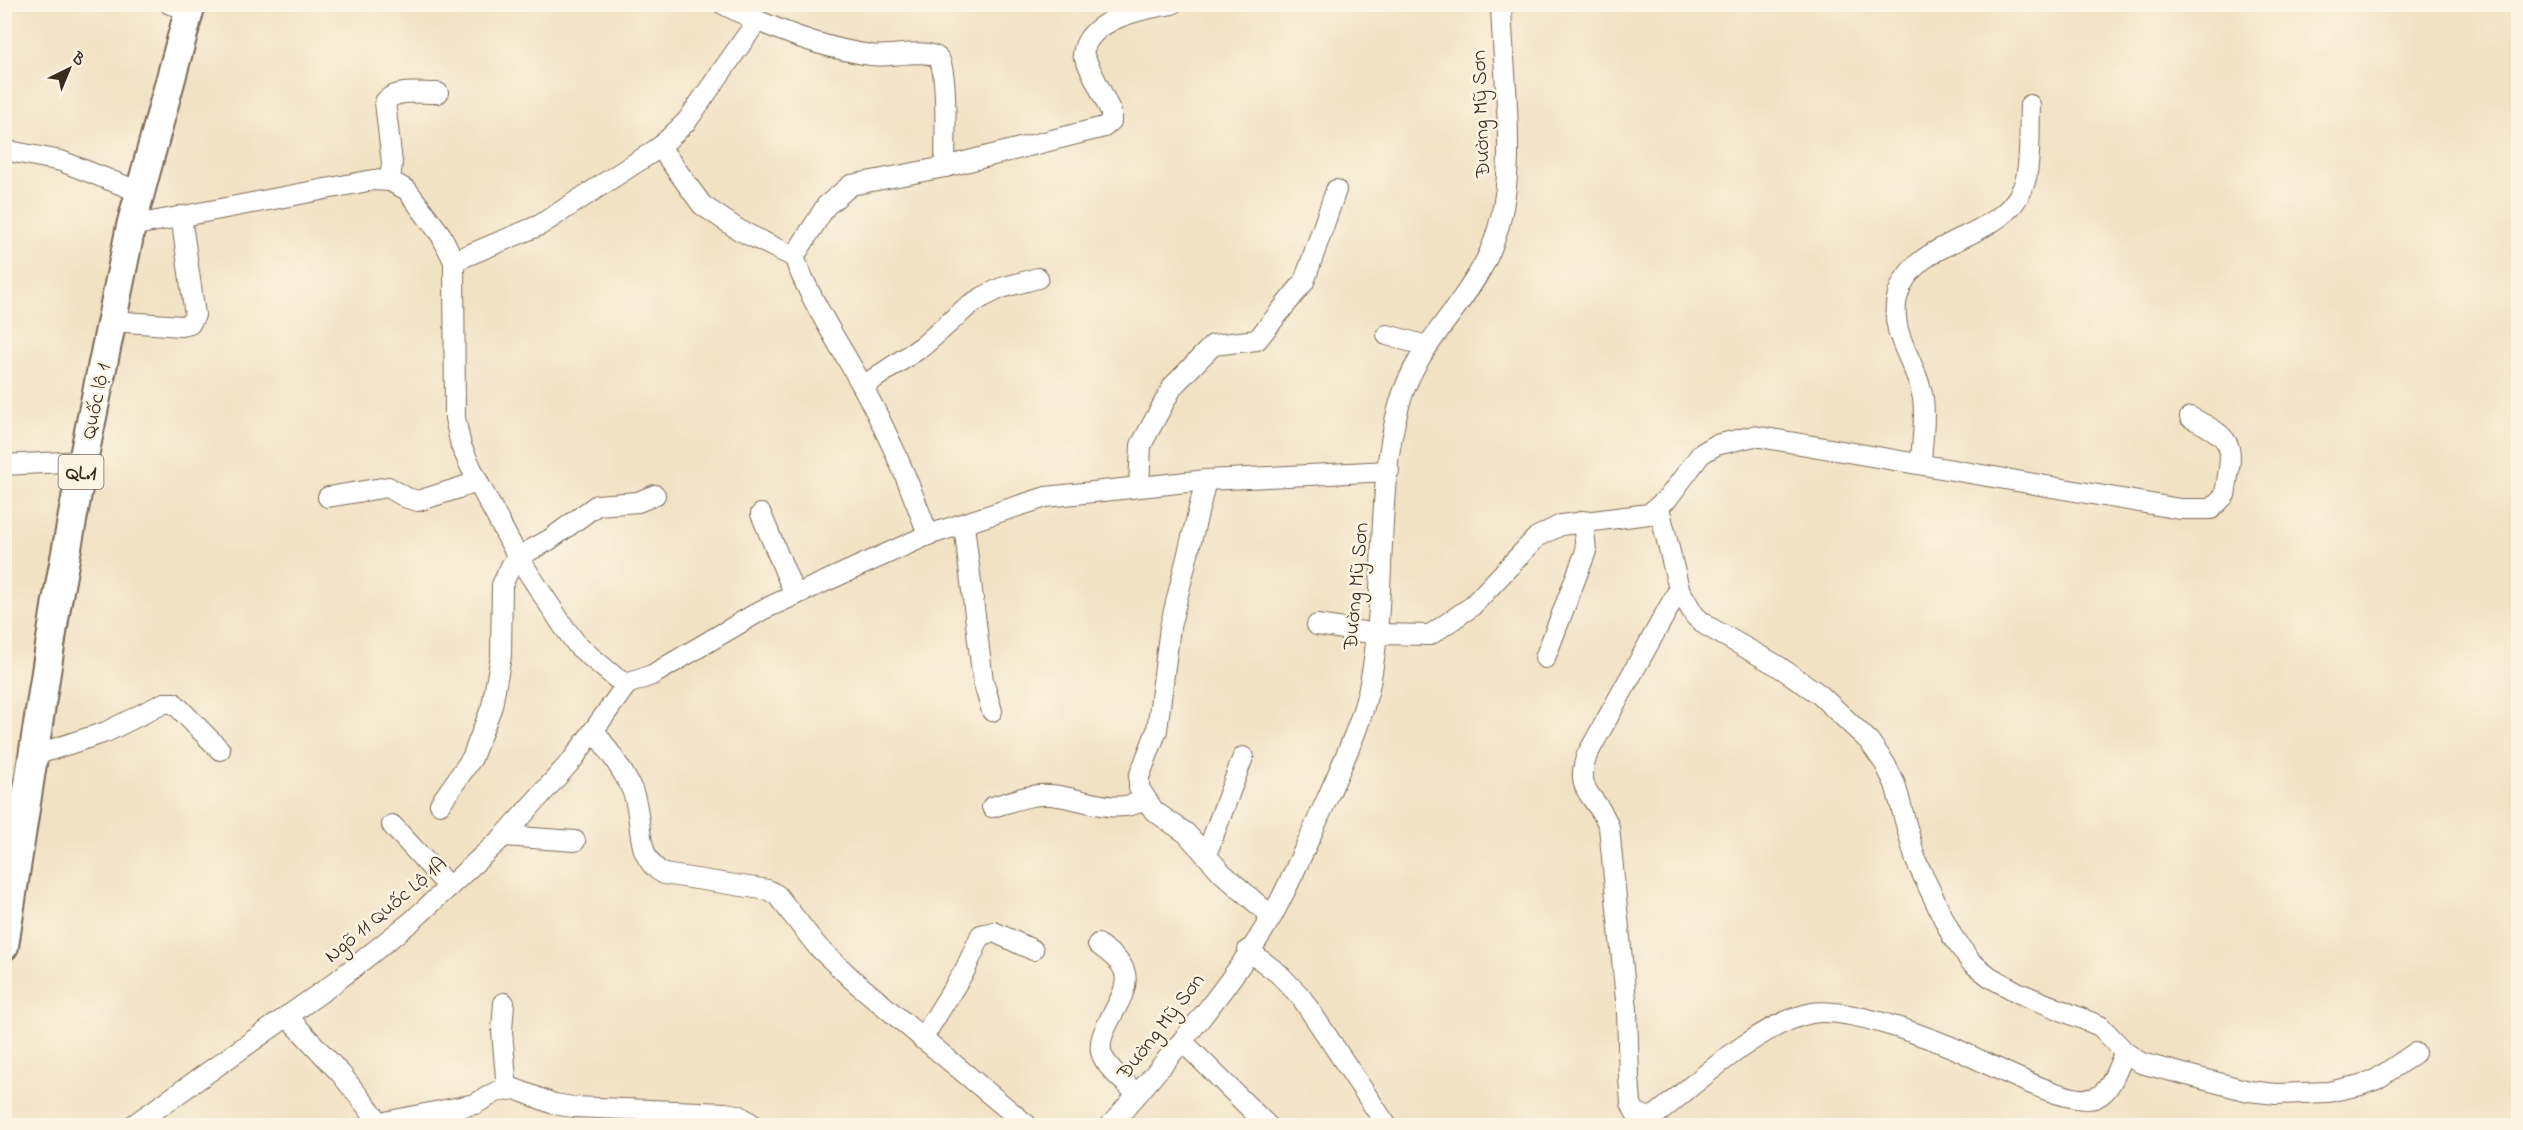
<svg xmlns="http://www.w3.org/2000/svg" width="2523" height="1130" viewBox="0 0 2523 1130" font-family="'Indie Flower',sans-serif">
<rect width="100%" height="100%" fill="#fcf5e5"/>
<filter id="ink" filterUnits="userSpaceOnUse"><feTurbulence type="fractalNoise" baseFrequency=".0167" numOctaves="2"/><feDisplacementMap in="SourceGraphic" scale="12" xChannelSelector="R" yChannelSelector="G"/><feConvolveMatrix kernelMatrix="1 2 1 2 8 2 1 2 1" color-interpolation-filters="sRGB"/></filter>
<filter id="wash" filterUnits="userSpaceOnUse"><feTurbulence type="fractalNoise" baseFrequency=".008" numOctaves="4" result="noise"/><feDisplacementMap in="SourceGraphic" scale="24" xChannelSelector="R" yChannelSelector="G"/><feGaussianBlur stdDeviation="1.35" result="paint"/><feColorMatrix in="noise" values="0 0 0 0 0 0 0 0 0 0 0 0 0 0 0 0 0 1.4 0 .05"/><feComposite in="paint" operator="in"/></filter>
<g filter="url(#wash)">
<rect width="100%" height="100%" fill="#f2e2c4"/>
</g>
<g filter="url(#ink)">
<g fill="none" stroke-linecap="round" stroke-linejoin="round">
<g stroke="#7b6a58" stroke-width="22">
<g id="minor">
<polyline points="170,4 190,9"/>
<path d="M723 4C768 27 820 48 871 55 889 58 933 46 940 61 948 80 945 144 945 167"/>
<path d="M660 147 702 205 739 230 794 257C812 304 839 343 863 387 889 435 910 484 928 535"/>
<polyline points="4,150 61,161 140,192"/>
<path d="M390 181 392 163 385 102C395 88 422 94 438 93"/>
<polyline points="131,226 373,180 390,181 407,190 441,235 454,261 455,418 461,446 478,482 518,557 564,627 578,646 616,678 627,684 652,675 762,610 928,535 1046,497 1206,480 1389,471"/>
<path d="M794 257 826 206 851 185 945 167 1104 127 1111 121V112L1083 54C1088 19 1144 8 1172 4"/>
<polyline points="454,261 540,225 660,147 687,121 757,21"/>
<polyline points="112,321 181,326 190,324 195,315 181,216"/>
<polyline points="1387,335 1427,346"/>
<polyline points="863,386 923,346 968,306 983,297 1001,288 1038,278"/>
<path d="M1921 462C1922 441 1926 419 1923 398 1917 362 1889 336 1897 298 1913 232 2010 244 2026 178 2031 155 2029 128 2030 105"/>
<polyline points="4,465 83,461"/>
<polyline points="1206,480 1170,627 1157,730 1139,777 1139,788 1154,811 1186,833 1222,873 1271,916"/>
<polyline points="1139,486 1141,445 1173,386 1213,345 1257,340 1304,282 1336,190"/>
<polyline points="328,497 388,487 407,498 418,501 478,482"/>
<polyline points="1659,508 1679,589 1695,616 1707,626 1778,666 1819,694 1869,741 1885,764 1895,784 1916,861 1952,936 1971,962 1990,977 2019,993 2100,1026 2125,1052 2141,1063 2249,1091 2276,1094 2328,1092 2361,1085 2377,1079 2415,1053"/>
<polyline points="761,514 795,595"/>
<polyline points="964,525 983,681 992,711"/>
<path d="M1679 589 1587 755C1573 794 1598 795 1609 827L1627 1010 1629 1078 1631 1103 1635 1112 1649 1118 1657 1114C1699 1081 1760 1023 1812 1013 1844 1007 1917 1033 1949 1046 1977 1057 2070 1110 2097 1097 2112 1090 2118 1066 2125 1052"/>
<path d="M1317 625 1377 634 1430 635 1471 607 1537 537 1561 525 1649 514 1668 498 1701 454 1716 445 1754 436 2180 509H2211L2225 495C2233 444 2237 441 2190 417"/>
<polyline points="1545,658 1586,551 1583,521"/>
<path d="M594 730C607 749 623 769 632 790 645 820 632 856 664 874L768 890 777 895 817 946 854 981 1028 1126"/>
<polyline points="32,756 106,732 164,703 174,703 220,750"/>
<polyline points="440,804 472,758 492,706 501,656 502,585 511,566 518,557 549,540 597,505 638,502 655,495"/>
<path d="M992 807C1011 802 1031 793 1051 795 1084 798 1113 816 1145 800"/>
<polyline points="392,825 449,887"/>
<polyline points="504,836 575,841"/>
<polyline points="1206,855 1243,757"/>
<path d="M1098 944C1106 951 1120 959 1124 970 1135 997 1090 1031 1103 1057 1110 1071 1126 1083 1137 1094"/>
<polyline points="1248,950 1279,974 1301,997 1387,1126"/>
<polyline points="504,1003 502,1031 507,1090"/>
<polyline points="287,1016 341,1074 380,1123 475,1104 496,1092 515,1089 554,1104 573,1107 725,1113 738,1115 755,1126"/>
<polyline points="922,1039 965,970 981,935 994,932 1033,950"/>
<polyline points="1182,1041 1268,1126"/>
<polyline points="132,1126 333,984 412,921 504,836 573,759 627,684"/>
<path d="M1110 1126C1166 1061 1229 990 1272 916 1293 878 1309 838 1327 799 1343 762 1362 723 1370 683 1388 592 1374 491 1400 402 1416 347 1461 310 1486 260 1523 187 1503 84 1501 4"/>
</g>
</g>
<g stroke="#7b6a58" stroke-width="32">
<polyline id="highway" points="4,946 56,607 83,461 131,226 191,4"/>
</g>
<use href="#minor" stroke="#fff" stroke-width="20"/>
<use href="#highway" stroke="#fff" stroke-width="28"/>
</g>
</g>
<g text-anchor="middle" stroke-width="5" stroke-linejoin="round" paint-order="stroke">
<rect fill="#fcf5e5" stroke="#75675a" stroke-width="1.5" x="58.5" y="455" width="45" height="34" rx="4.5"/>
<g font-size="20" font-weight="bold" fill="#3b2a1e">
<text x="81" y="479">QL.1</text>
</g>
<g font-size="21" fill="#3b2a1e" stroke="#fcf5e5">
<text transform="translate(1480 114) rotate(-92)" y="7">Đường Mỹ Sơn</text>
<text transform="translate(95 401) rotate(-78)" y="7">Quốc lộ 1</text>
<text transform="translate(1355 586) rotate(-85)" y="7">Đường Mỹ Sơn</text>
<text transform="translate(385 909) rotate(-40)" y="7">Ngõ 11 Quốc Lộ 1A</text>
<text transform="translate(1160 1026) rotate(-52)" y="7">Đường Mỹ Sơn</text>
</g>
</g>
<rect width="2523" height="1130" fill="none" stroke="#fcf5e5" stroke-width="24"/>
<g transform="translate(69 69) rotate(43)" stroke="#fcf5e5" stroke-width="4.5" paint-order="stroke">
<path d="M0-4.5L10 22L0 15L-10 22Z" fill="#3b2a1e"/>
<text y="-9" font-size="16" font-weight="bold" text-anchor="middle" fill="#3b2a1e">B</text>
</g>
</svg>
